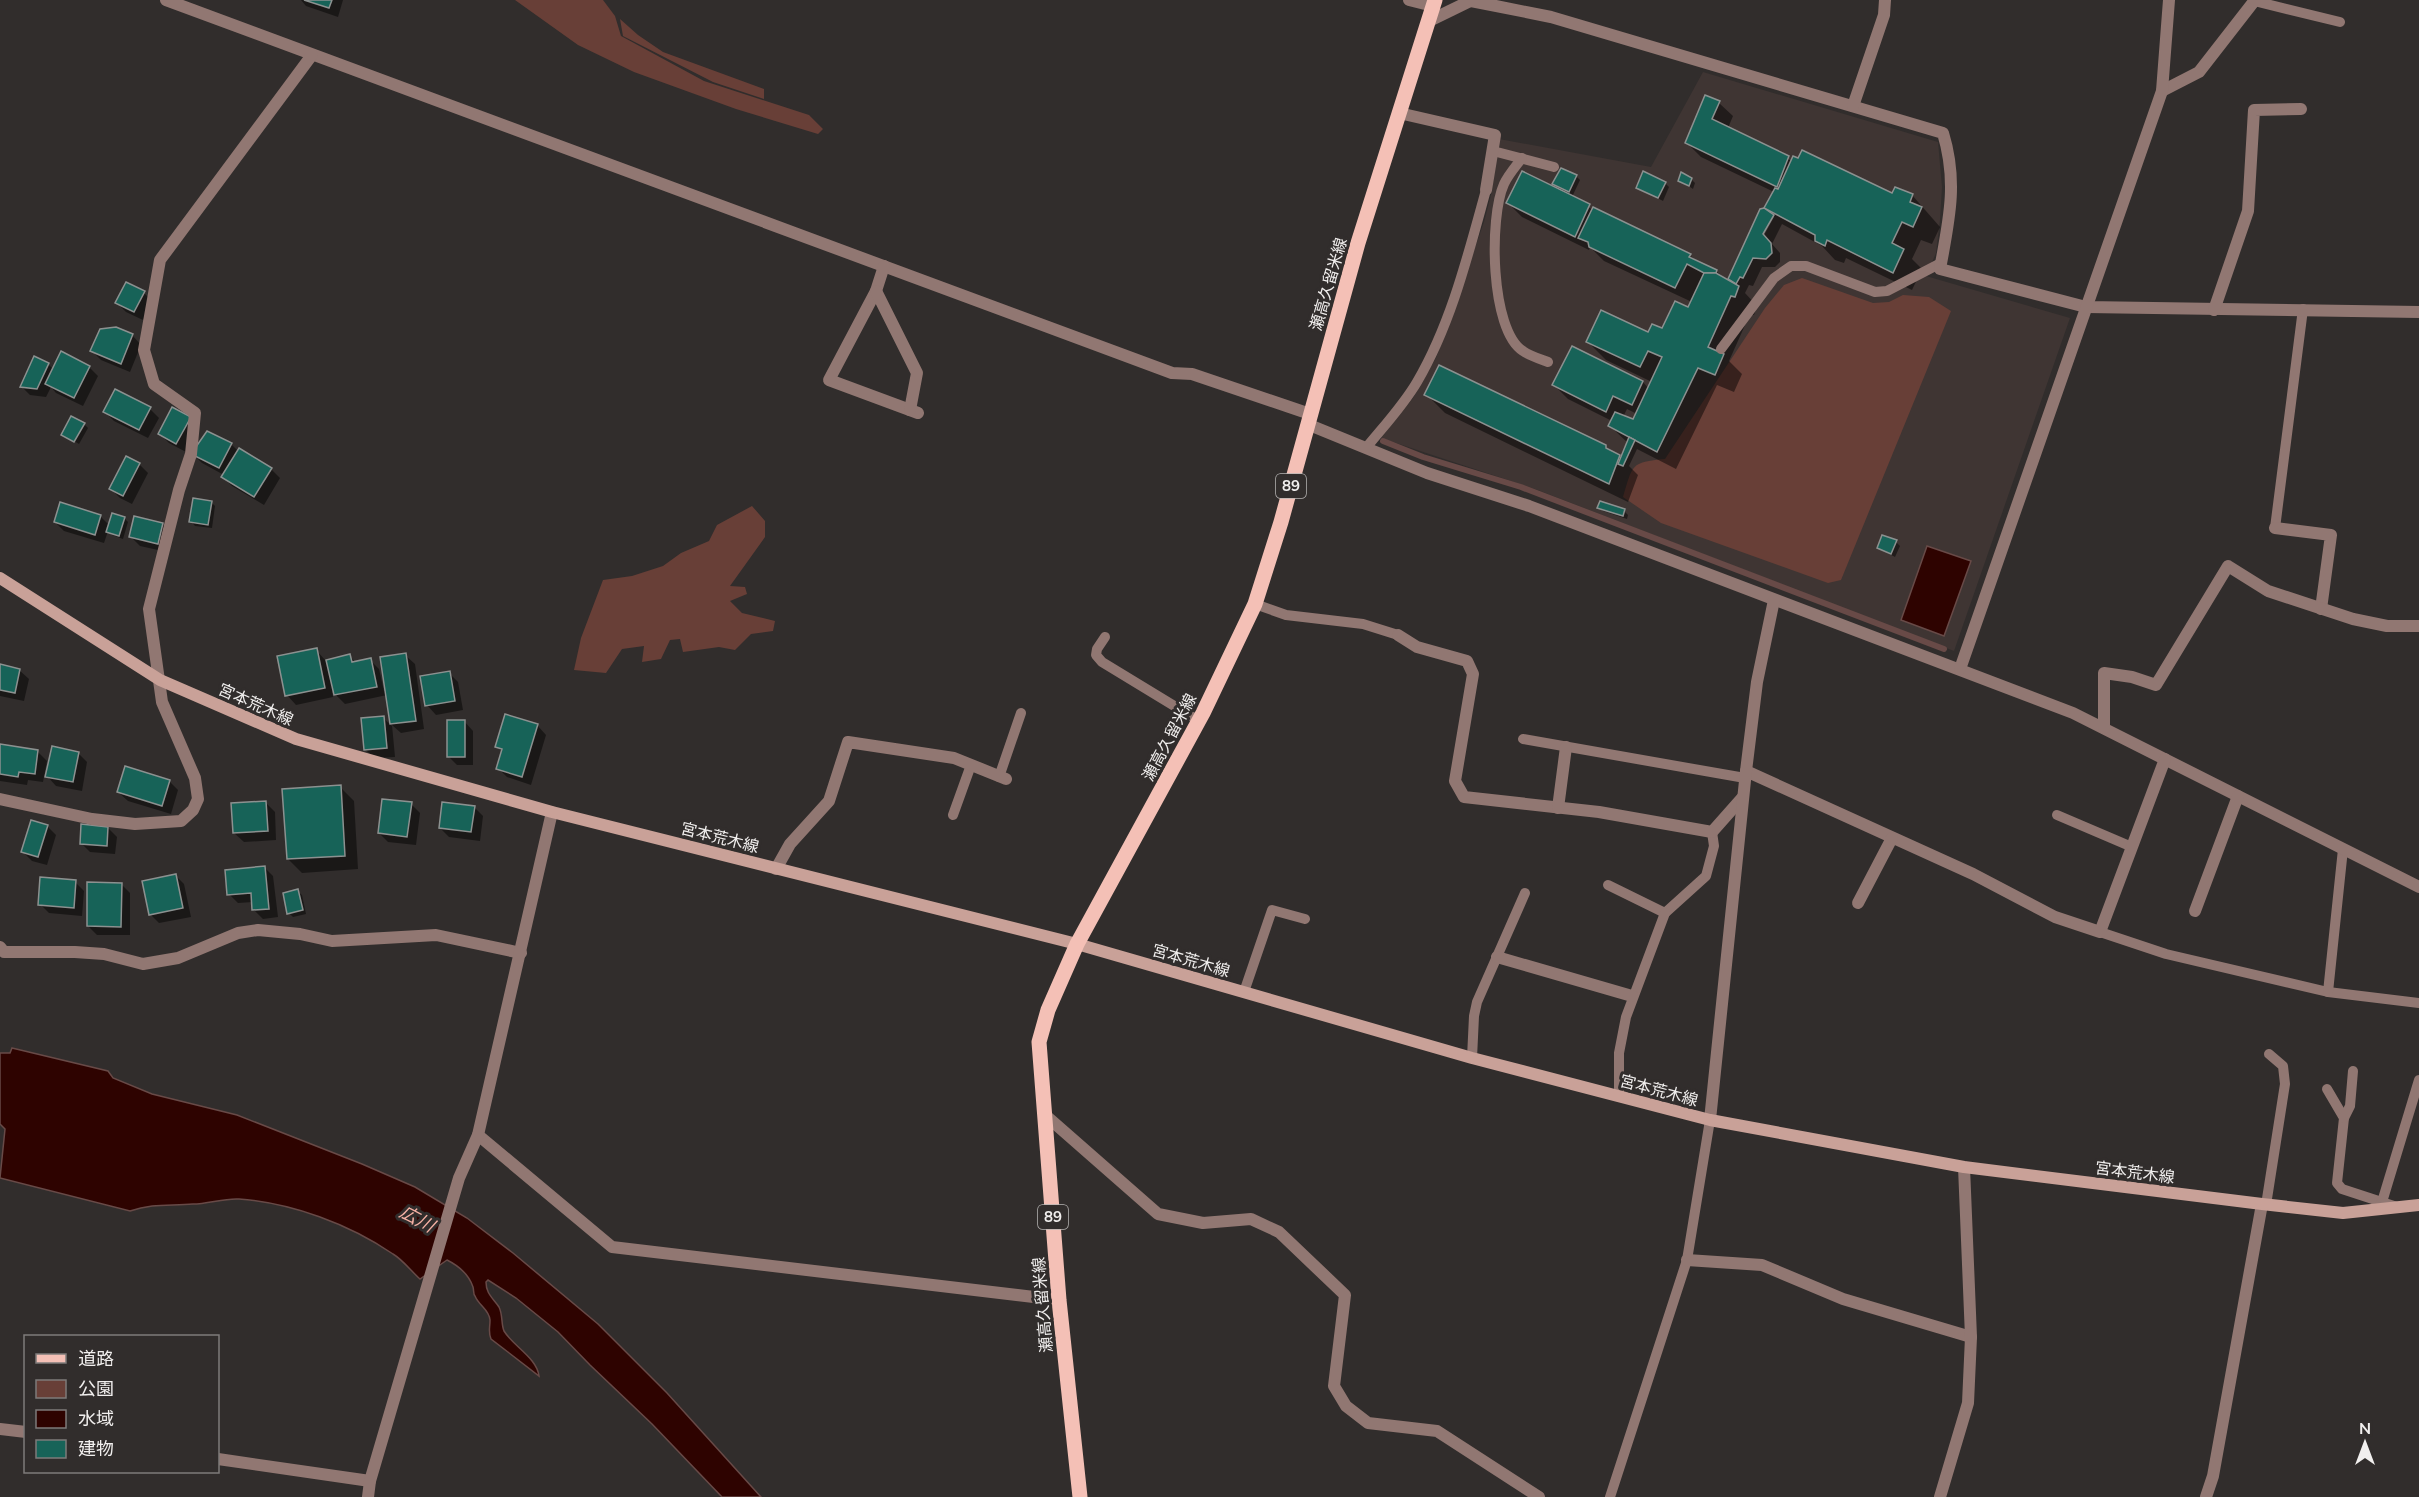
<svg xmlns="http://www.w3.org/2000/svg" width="2419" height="1497" viewBox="0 0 2419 1497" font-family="Mulish,'Noto Sans JP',sans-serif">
<rect width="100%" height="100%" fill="#312d2c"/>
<polygon fill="#3f3533" points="1703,72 1938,142 1942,187 1940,220 1936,253 1926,276 2070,318 1954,651 1535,489 1381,438 1413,398 1436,358 1484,222 1492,191 1499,139 1651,167"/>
<g fill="#683f37">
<polygon points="515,0 603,0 615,16 621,36 704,81 809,115 823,129 818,134 736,109 634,72 578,45"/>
<polygon points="620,19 638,35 663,52 764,89 764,99 713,82 623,36"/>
<path d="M1802 278 1873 303 1889 302 1903 295 1929 297 1951 311 1841 580 1828 583 1661 523 1623 497C1633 465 1630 462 1665 459L1765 308 1784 285Z"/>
<polygon points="752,506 765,521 765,537 730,586 745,587 747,594 730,601 742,613 775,621 773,631 751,634 735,650 719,647 683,652 680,639 670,640 661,659 642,662 644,646 622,649 606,673 574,670 581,638 603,580 632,576 663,566 681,553 709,541 717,525"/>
</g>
<g fill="#2e0300" stroke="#684a47" stroke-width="1.5">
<polygon points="1927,546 1971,561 1944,636 1901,620"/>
<path d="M12 1048 108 1071 113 1078 152 1094 237 1115 362 1164 415 1187 467 1218 513 1253 598 1324 667 1393 761 1497H722L652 1424 590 1365 558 1332 516 1298 488 1280 486 1282C486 1294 493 1298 499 1307 503 1315 501 1324 504 1331 513 1346 537 1358 539 1376L491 1339C488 1332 490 1328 490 1320 489 1309 479 1306 475 1296 473 1294 474 1290 473 1287 469 1275 459 1266 447 1260L420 1279C411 1271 403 1260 393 1254 349 1224 292 1203 239 1199 224 1198 208 1204 193 1204 170 1206 153 1203 130 1211L0 1178 5 1129 0 1124V1053H10Z"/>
</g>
<g fill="#0007" fill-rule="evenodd">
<polygon points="301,0 343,0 338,17 306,6"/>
<path d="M1719 103 1733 116 1728 128 1792 161 1893 195H1912L1940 227 1932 244 1921 240 1912 259 1922 269 1912 290 1846 258 1844 263 1835 260 1822 246 1782 224 1772 244 1780 253V262L1775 267H1762L1753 286 1749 285 1745 293 1757 306 1754 315 1750 314 1729 361 1742 374 1734 392 1717 385 1676 469 1637 449 1629 466 1638 475 1628 502 1445 413 1426 394 1605 446 1621 459 1628 443 1610 426 1612 421 1568 399 1554 385 1572 348 1643 382 1649 389 1652 382 1606 360 1587 341 1649 334 1662 330 1689 309 1692 302 1604 261 1590 247 1589 250 1522 217 1508 203 1561 191 1554 184 1576 176 1580 180 1572 197 1593 210 1690 255 1697 262 1716 271 1728 281 1761 210H1765L1774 192 1701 157 1687 143ZM1771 217H1774L1761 241 1759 240ZM1627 409 1637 414 1634 421 1623 417Z"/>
<polygon points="1691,179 1695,183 1693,189 1680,180"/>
<polygon points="1665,183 1669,187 1663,201 1637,187"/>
<polygon points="144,293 153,302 143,320 126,312 117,303"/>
<polygon points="132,335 141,345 130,372 101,360 92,351"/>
<polygon points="48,364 54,370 89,367 98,376 83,406 56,393 51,387 46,397 30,395 21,386"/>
<polygon points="150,409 159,418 148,438 114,421 105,412"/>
<polygon points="190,418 186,452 169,443 160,434"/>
<polygon points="84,424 88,428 79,444 63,434"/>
<polygon points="231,444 239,452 271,469 280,478 264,505 232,486 223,477 224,475 202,463 193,454"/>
<polygon points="139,464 148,473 132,504 120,498 111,489"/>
<polygon points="211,502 215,506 212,528 195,526 191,521"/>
<polygon points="61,504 101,517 109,525 124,518 128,522 123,539 112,535 108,531 104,543 64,531 55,522"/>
<polygon points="1599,507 1624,511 1628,515 1627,519 1603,511"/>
<polygon points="162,524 171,533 167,552 140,546 131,537"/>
<polygon points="1896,542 1900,546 1895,557 1878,548"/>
<polygon points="316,650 326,661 350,656 356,663 370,660 379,669 384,691 387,691 405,655 415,664 424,729 401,733 392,725 395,757 374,758 365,749 383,718 392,726 387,695 345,704 332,691 333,697 296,705 287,695"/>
<polygon points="0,666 19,670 29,679 24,701 0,696"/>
<polygon points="449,673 458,682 463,710 436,715 427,705"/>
<polygon points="464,721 473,731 473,765 457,765 448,756"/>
<polygon points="537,725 546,735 531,785 507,777 498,768 503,752 497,746"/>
<polygon points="0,746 38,752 47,761 43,782 28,780 27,785 0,781"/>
<polygon points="78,753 87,762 82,791 56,786 47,776"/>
<polygon points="169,781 178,790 171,814 128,801 118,792"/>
<polygon points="340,787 354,801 358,869 302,873 288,859"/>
<polygon points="266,803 275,812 276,840 244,842 234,833"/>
<polygon points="411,804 420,813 416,845 388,842 379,833"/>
<polygon points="474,807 483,816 480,841 449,837 440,828"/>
<polygon points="47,826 56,835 47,865 32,861 23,852"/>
<polygon points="108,828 117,837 115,854 90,852 81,843"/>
<polygon points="264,867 273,876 278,917 263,919 254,910 253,902 238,903 229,894"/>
<polygon points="175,875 184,884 191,917 159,923 150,914"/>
<polygon points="75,882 84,891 82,916 49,913 40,904"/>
<polygon points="121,884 130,893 130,935 97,935 88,926"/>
<polygon points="297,891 302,895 306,914 293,917 289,913"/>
</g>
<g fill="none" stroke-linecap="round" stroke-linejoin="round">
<polyline stroke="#684a47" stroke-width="6" points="1383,441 1423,457 1521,487 1944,649"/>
</g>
<g fill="#176358" stroke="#8c9190" stroke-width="1.5">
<polygon points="304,0 332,0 329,8"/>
<polygon points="1705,95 1720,101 1712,119 1789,156 1777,187 1685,143"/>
<polygon points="1802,150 1892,193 1895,187 1913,194 1910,202 1922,207 1913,227 1902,222 1892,243 1904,249 1893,273 1827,240 1825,246 1815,241 1815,235 1764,208 1775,188 1778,189 1793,156 1798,158"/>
<polygon points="1561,168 1577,175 1569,192 1552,184"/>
<polygon points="1522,171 1590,204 1575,237 1506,203"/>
<polygon points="1643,171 1666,182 1658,198 1636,188"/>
<polygon points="1681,172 1692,178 1689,186 1678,181"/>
<polygon points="1593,207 1691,254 1689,257 1717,270 1716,273 1704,273 1687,264 1675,288 1589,247 1588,242 1578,238"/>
<polygon points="1764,208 1774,215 1763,234 1771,243 1772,253 1766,259 1753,258 1743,278 1740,277 1736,284 1728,279 1760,209"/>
<polygon points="1704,273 1716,273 1739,286 1735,297 1731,296 1708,347 1724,354 1715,375 1698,368 1657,452 1608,426 1615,412 1633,419 1662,357 1648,351 1640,367 1586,342 1601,310 1648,332 1652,324 1662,328 1675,301 1688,307"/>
<polygon points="126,282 145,291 134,312 115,303"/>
<polygon points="116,327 133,334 121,364 90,351 100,329"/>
<polygon points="1572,346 1643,381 1632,405 1613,396 1606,412 1552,385"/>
<polygon points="61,351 90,366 74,398 45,384"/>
<polygon points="34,356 49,363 37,389 20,387"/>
<polygon points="1439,365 1606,445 1606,448 1620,455 1609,484 1424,395"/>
<polygon points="115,389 151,407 139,430 103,412"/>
<polygon points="172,407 191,417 176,444 158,434"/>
<polygon points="71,416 85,423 74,442 61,435"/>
<polygon points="207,431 232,443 219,468 191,454"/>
<polygon points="1629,437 1635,440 1623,466 1618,464"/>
<polygon points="239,448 272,468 254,497 221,477"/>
<polygon points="126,456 140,463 123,496 109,489"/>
<polygon points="193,498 212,501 208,525 189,522"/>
<polygon points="1600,501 1625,509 1623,516 1597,508"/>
<polygon points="60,502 101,515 95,535 54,522"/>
<polygon points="112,513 125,517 119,536 106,532"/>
<polygon points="134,516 163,523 158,544 129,537"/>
<polygon points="1882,535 1897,540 1891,554 1877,548"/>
<polygon points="317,648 325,688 285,696 277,656"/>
<polygon points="406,653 416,721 390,724 380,657"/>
<polygon points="350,654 352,662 371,658 377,687 334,695 326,660"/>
<polygon points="0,664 20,669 15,693 0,690"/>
<polygon points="450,671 455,701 425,706 420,676"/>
<polygon points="505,714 538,724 522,777 496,769 502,749 495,747"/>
<polygon points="384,716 387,748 364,750 361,718"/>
<rect x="447" y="720" width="18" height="37"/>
<polygon points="0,744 38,750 35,774 19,772 18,777 0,774"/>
<polygon points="52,746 79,752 73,782 45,777"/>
<polygon points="125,766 170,780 162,806 117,792"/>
<polygon points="341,785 345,856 287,859 282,789"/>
<polygon points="382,799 412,802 407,837 378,833"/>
<polygon points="266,801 268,831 233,833 231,803"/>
<polygon points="442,802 475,806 471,832 439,828"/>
<polygon points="31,820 48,825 38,857 21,852"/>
<polygon points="81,824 108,827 107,846 80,844"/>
<polygon points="265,866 269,909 252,910 251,893 227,895 225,870"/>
<polygon points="176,874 183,908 149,915 142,881"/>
<polygon points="40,877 76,880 74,908 38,905"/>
<polygon points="87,882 122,883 121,927 87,926"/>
<polygon points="298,889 303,910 287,914 283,893"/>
</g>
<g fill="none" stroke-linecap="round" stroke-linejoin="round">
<g stroke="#917772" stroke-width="10">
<polyline points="2254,1 2340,22"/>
<polyline points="1493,151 1554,167"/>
<path d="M1522 158C1516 166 1508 175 1504 184 1489 217 1490 330 1523 351 1530 356 1540 359 1548 362"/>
<polyline points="1721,349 1774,278 1791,266 1806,266 1875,292 1887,291 1941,263"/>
<path d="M1366 448C1383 427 1403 406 1417 382 1451 324 1468 255 1486 190"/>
<polyline points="2275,528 2303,309"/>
<polyline points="1255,604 1286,615 1363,624 1398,635"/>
<polyline points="1105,637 1097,649 1096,655 1102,662 1199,721"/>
<polyline points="1523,739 1745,778"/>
<polyline points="999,777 1021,713"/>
<polyline points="953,815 971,765"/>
<polyline points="2057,815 2132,847"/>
<polyline points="1608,885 1665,913 1706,876 1714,846 1712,832"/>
<polyline points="2100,932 2166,954 2328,992 2419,1003"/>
<polyline points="1244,992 1272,910 1305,919"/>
<polyline points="2328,992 2343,849"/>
<polyline points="1472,1058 1474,1016 1477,1002 1525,893"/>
<polyline points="2327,1089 2344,1118 2337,1183 2342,1189 2397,1207"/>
<polyline points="1619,1096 1619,1053 1626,1017 1665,913"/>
<polyline points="2344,1118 2350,1106 2353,1071"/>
<polyline points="2266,1205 2285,1084 2283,1066 2269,1054"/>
<polyline points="2378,1208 2382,1202 2419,1080"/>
<polyline points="1610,1497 1687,1260 1710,1120"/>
</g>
<g stroke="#917772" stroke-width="12">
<polyline points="166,0 1172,373 1192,374 1310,414"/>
<polyline points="1409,0 1433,6"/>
<path d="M1471 1 1551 17 1943 133C1958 182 1949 220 1940 269L2086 307 2419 312"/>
<polyline points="1429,21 1472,0"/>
<polyline points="2162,91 2199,72 2255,0"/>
<polyline points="1853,106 1884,15 1885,0"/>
<polyline points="1399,113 1495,135 1486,190"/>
<polyline points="884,266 876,291 829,380 918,413"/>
<polyline points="876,291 917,373 910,410"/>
<polyline points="2214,310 2248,211 2254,110 2301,109"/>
<polyline points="1307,424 1427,473 1529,506 2073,713 2419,887"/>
<polyline points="2275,528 2331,535 2321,609"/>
<polyline points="1398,635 1417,647 1467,661 1473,674 1455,781 1464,797 1599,812 1712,832 1743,797"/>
<polyline points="1960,669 2162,91 2169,0"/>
<polyline points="2104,728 2104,673 2132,677 2156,685 2228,566 2268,591 2353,619 2387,626 2419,626"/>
<polyline points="1746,771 1973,874 2055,917 2100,932 2165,759"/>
<polyline points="0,799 92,819 135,824 181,821 193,810 198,799 195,778 162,702 149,609 179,490 191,454 195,413 154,384 144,350 160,260 312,55"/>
<polyline points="1558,808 1566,747"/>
<polyline points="776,869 790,844 829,801 848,742 954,758 1006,779"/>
<polyline points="1858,903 1892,838"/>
<polyline points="2195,911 2238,796"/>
<polyline points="0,947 4,952 75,952 104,954 143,964 178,958 238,933 258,930 300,934 332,941 436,935 521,953"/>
<polyline points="1497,957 1632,996"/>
<polyline points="1044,1114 1158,1214 1203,1223 1251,1219 1279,1232 1345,1295 1334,1386 1346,1406 1368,1423 1437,1431 1539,1497"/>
<polyline points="1710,1120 1746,771 1757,682 1774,600"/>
<polyline points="478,1135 612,1247 1059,1300"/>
<polyline points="1687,1260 1762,1265 1843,1299 1971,1337"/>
<polyline points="0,1429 26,1432"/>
<polyline points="218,1459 370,1481"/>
<polyline points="368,1497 370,1481 459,1178 478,1135 552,812"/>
<polyline points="1940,1497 1968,1403 1971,1337 1964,1167"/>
<polyline points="2206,1497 2213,1476 2262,1204"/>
</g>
<polyline stroke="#c9a198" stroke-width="12" points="0,578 160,680 296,739 552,812 1077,944 1472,1058 1710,1120 1964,1167 2262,1204 2343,1213 2419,1205"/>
<polyline stroke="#f4c0b6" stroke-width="15" points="1080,1497 1059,1300 1039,1042 1048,1010 1077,944 1203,713 1255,604 1281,522 1358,243 1435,0"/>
</g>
<g text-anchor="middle" stroke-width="6" stroke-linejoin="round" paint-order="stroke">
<g fill="#312d2c" stroke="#b7b5b4" stroke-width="1.5">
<rect x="1276" y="474" width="30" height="24" rx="4.5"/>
<rect x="1038" y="1205" width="30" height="24" rx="4.5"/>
</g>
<g font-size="15" font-weight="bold" fill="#f1efee">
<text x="1291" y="491">89</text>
<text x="1053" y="1222">89</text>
</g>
<g font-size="16" fill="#f1efee" stroke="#312d2c">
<text transform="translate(1328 284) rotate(-74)" y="6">瀬高久留米線</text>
<text transform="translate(256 704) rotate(24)" y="6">宮本荒木線</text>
<text transform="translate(1169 737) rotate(-62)" y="6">瀬高久留米線</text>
<text transform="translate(720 837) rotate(14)" y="6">宮本荒木線</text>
<text transform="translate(1191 960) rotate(16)" y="6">宮本荒木線</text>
<text transform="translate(1659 1090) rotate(15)" y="6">宮本荒木線</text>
<text transform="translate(2135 1172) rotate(7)" y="6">宮本荒木線</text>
<text transform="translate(1042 1305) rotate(-95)" y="6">瀬高久留米線</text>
</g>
<g font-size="18" font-style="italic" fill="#f5b1a4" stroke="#312d2c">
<text transform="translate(417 1219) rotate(28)" y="6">広川</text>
</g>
</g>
<rect x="24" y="1335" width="195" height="138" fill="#312d2c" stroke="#7e7b7a" stroke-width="1.5"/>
<rect x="36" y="1354" width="30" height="9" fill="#f4c0b6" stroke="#7e7b7a" stroke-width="1.5"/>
<text x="78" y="1365" font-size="18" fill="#f1efee">道路</text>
<rect x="36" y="1380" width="30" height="18" fill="#683f37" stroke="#7e7b7a" stroke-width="1.5"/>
<text x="78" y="1395" font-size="18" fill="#f1efee">公園</text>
<rect x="36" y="1410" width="30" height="18" fill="#2e0300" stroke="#7e7b7a" stroke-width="1.5"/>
<text x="78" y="1425" font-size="18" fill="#f1efee">水域</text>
<rect x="36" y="1440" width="30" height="18" fill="#176358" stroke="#7e7b7a" stroke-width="1.5"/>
<text x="78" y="1455" font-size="18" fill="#f1efee">建物</text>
<g transform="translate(2365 1443)" stroke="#312d2c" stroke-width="4.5" paint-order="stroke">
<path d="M0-4.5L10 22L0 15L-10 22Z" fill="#f1efee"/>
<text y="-9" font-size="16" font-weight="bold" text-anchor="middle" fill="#f1efee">N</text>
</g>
</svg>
